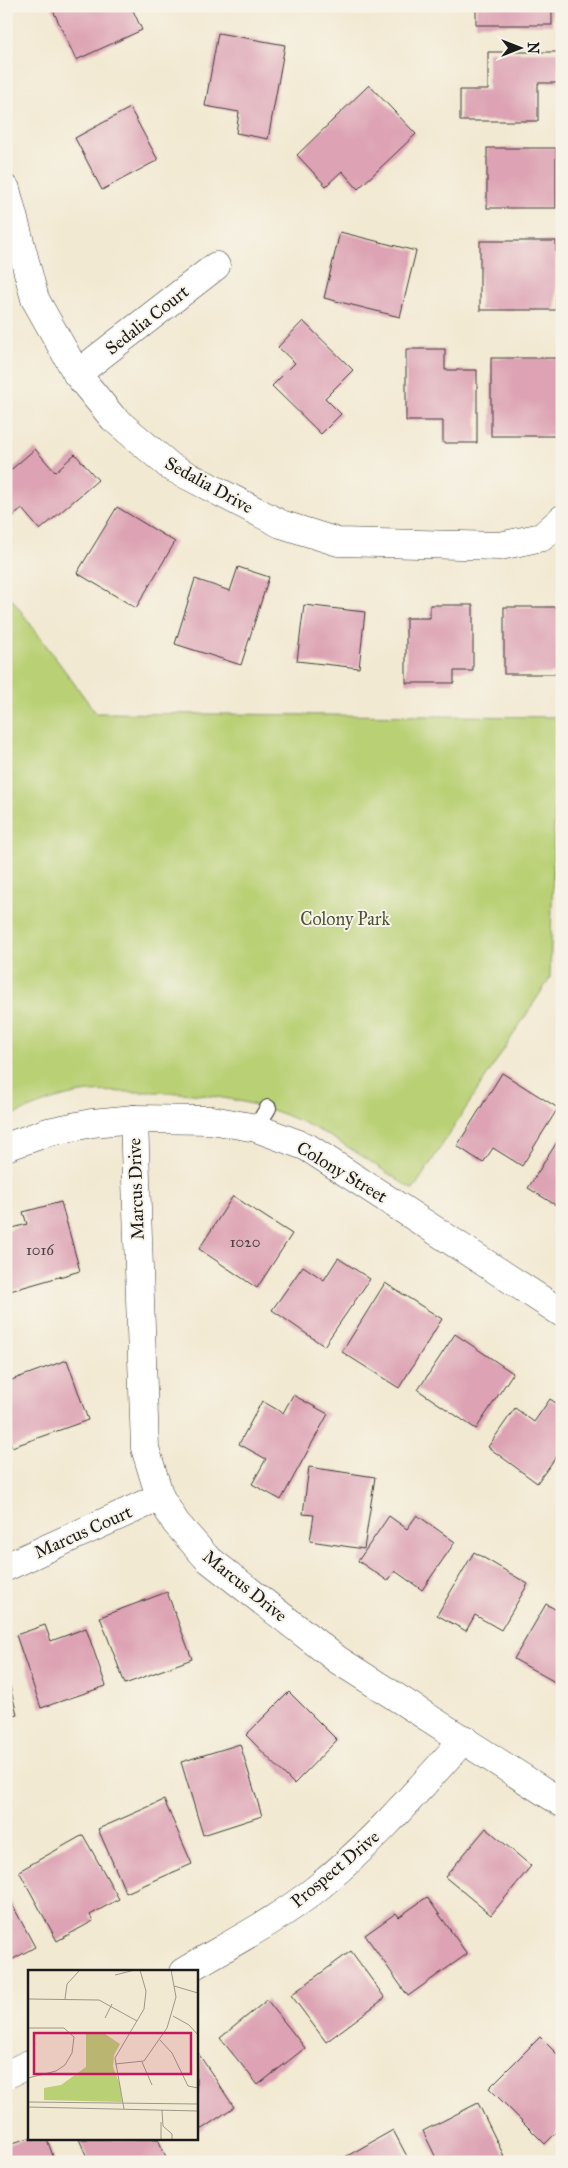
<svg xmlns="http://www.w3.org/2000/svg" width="568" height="2168" viewBox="0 0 568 2168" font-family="'IM FELL Great Primer',serif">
<rect width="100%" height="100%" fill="#f7f3e8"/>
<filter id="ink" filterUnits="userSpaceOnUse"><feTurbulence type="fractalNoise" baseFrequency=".02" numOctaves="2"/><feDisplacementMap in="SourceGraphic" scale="10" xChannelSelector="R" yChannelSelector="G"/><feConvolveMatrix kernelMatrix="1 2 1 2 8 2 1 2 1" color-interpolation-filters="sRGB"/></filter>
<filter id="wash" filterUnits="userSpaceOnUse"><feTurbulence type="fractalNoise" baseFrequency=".0096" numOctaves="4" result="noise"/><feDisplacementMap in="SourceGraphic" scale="20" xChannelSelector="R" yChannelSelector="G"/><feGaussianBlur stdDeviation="1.12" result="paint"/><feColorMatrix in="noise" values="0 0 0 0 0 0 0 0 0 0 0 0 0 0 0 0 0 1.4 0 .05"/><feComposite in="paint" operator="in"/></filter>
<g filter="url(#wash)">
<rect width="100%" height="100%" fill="#f2e9d2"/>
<path fill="#b9d075" stroke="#6a7648" d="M6 591 96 713 557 717 550 978 413 1190C382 1170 351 1147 318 1130 260 1099 199 1091 134 1092 120 1092 104 1091 89 1092 60 1095 32 1107 6 1118Z"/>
<g id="blocks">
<g fill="#dda3b4">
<polygon points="51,6 131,6 142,30 76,60"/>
<rect x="476" y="6" width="76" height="19"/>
<polygon points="218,33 285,45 268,139 236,133 239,112 205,106"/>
<polygon points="488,52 559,52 559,83 538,83 538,121 460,121 460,90 488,90"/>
<polygon points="369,85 416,134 358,189 342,171 326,186 297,155"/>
<polygon points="130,108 158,160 102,190 75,138"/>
<rect x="487" y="148" width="69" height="60"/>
<polygon points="340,232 416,251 400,317 324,298"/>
<rect x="480" y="241" width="76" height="69"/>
<polygon points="303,321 353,370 325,398 341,414 321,434 272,386 295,363 278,347"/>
<polygon points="406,349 445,349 445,370 477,370 477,443 443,443 443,421 406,421"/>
<rect x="491" y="358" width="67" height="78"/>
<polygon points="35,449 55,472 75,454 98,480 40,530 22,509 6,522 6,474"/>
<polygon points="117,507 175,542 136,608 77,573"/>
<polygon points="238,567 269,577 241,665 175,644 195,579 230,591"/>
<polygon points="304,605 365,612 359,668 297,661"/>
<polygon points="430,605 473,605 473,671 454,671 454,683 406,683 406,618 430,618"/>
<rect x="504" y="607" width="58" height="67"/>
<polygon points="502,1073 558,1108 522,1166 493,1148 483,1163 457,1146"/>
<polygon points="562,1134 562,1209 528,1188"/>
<polygon points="233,1196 292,1234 257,1288 199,1249"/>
<polygon points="61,1202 80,1271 10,1291 6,1278 6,1230 27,1224 23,1212"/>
<polygon points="338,1258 370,1279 324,1346 272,1310 303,1266 324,1280"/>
<polygon points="385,1283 442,1319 399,1388 342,1352"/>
<polygon points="455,1334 513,1373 476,1429 418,1390"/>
<polygon points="67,1360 88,1420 12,1447 6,1431 6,1382"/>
<polygon points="293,1395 328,1414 281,1500 252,1484 266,1459 239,1444 262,1401 283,1413"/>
<polygon points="550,1399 562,1407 562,1449 537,1483 488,1447 515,1408 534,1422"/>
<polygon points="309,1467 375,1477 364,1549 310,1541 314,1515 303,1514"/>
<polygon points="417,1515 455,1542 422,1590 395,1571 388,1581 358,1561 389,1516 407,1529"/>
<polygon points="474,1552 528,1584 501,1630 475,1615 466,1631 437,1615"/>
<polygon points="167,1592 192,1659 125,1684 100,1617"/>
<polygon points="546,1604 562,1613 562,1686 514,1659"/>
<polygon points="45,1625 51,1641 86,1628 106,1686 41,1708 16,1635"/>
<polygon points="7,1675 17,1714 6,1717 6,1676"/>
<polygon points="289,1692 337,1740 294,1784 246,1735"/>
<polygon points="240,1744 262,1816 203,1835 181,1762"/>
<polygon points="164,1800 192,1864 126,1893 98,1829"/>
<polygon points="486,1828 531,1866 491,1915 445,1877"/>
<polygon points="83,1835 119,1899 90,1915 93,1921 57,1941 19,1871"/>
<polygon points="6,1893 35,1947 6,1963"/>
<polygon points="427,1897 467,1954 408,1996 365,1935 396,1913 399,1917"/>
<polygon points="351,1951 385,1998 326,2042 291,1995"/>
<polygon points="267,2000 305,2048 258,2085 220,2038"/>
<polygon points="540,2037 562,2059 562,2127 545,2144 489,2088"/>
<polygon points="196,2050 234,2107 196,2133"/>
<polygon points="478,2103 504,2156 492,2162 438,2162 423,2131"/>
<polygon points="393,2130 410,2162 341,2162 340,2160"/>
<polygon points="29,2138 29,2139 47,2139 55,2162 6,2162 6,2145"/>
<polygon points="79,2139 158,2139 166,2157 155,2162 89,2162"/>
</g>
</g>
</g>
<g filter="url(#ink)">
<use href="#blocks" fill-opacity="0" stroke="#3c3b37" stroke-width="1"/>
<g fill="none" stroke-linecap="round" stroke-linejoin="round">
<g stroke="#3c3b37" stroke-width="18">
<polyline id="service" points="256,1128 268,1108"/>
</g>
<g stroke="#3c3b37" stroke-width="29">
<g id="minor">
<polyline points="6,189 35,299 77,374 113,418 171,467 281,524 338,542 500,546 542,537 562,519"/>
<polyline points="77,374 216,266"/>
<polyline points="134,1119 145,1448 160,1497 176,1523 207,1558 338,1660 562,1803"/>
<polyline points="6,1147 48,1132 92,1123 134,1119 212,1120 256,1128 307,1147 562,1313"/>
<polyline points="6,1567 160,1497"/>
<path d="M183 1972C228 1945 276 1921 316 1889 371 1845 417 1791 464 1739"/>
<polyline points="6,2075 29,2064"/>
</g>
</g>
<use href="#service" stroke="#fff" stroke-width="16"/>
<use href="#minor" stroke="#fff" stroke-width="28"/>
</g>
</g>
<g text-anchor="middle" stroke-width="4" stroke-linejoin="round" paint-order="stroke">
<g font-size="15" fill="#4c3e42">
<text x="245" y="1247">1020</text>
<text x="40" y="1255">1016</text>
</g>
<g font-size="18" fill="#1c1c1c" stroke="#f7f3e8">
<text transform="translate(147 320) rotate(-38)" y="6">Sedalia Court</text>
<text transform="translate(209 485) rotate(29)" y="6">Sedalia Drive</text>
<text transform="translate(342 1172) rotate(31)" y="6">Colony Street</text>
<text transform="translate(136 1189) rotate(-92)" y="6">Marcus Drive</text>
<text transform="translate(83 1532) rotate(-24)" y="6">Marcus Court</text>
<text transform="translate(245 1586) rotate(39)" y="6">Marcus Drive</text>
<text transform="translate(335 1869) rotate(-40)" y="6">Prospect Drive</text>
</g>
<g font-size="18" fill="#4b5237" stroke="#f7f3e8">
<text x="345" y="925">Colony Park</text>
</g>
</g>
<g transform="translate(28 1970)">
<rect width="170" height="170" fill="#f2e9d2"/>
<path d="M58 63 77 64 92 74 86 85 85 97 92 115 94 132 16 130V118L33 115 58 97Z" fill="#b9d075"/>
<path fill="none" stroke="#9c9789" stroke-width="1" d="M87 5 107 0M146 16 170 23M0 29 71 30 109 51M37 29 39 14 52 0M145 46 161 55 170 65M77 48 84 34M0 58H36L46 67 44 83 37 95 28 101 0 108M132 70 144 83 160 116 170 118M114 92 124 115M87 94 116 91 139 58 148 27 143 0M0 100V152M0 132 170 134M0 137 170 141M96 139 87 88 116 39 118 21 112 0M134 140 135 156 144 164V170M133 170V152"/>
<path fill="#c2185b" fill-opacity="0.15" stroke="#c2185b" stroke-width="2.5" d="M6 63H163V104H6Z"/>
<rect width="170" height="170" fill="none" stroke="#1c1c1c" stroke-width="2.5"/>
</g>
<rect width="568" height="2168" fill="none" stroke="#f7f3e8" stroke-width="25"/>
<g transform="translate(520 48) rotate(90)" stroke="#f7f3e8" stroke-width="4" paint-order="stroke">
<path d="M0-4L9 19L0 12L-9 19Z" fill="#1c1c1c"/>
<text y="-8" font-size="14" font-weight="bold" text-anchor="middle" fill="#1c1c1c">N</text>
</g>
</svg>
